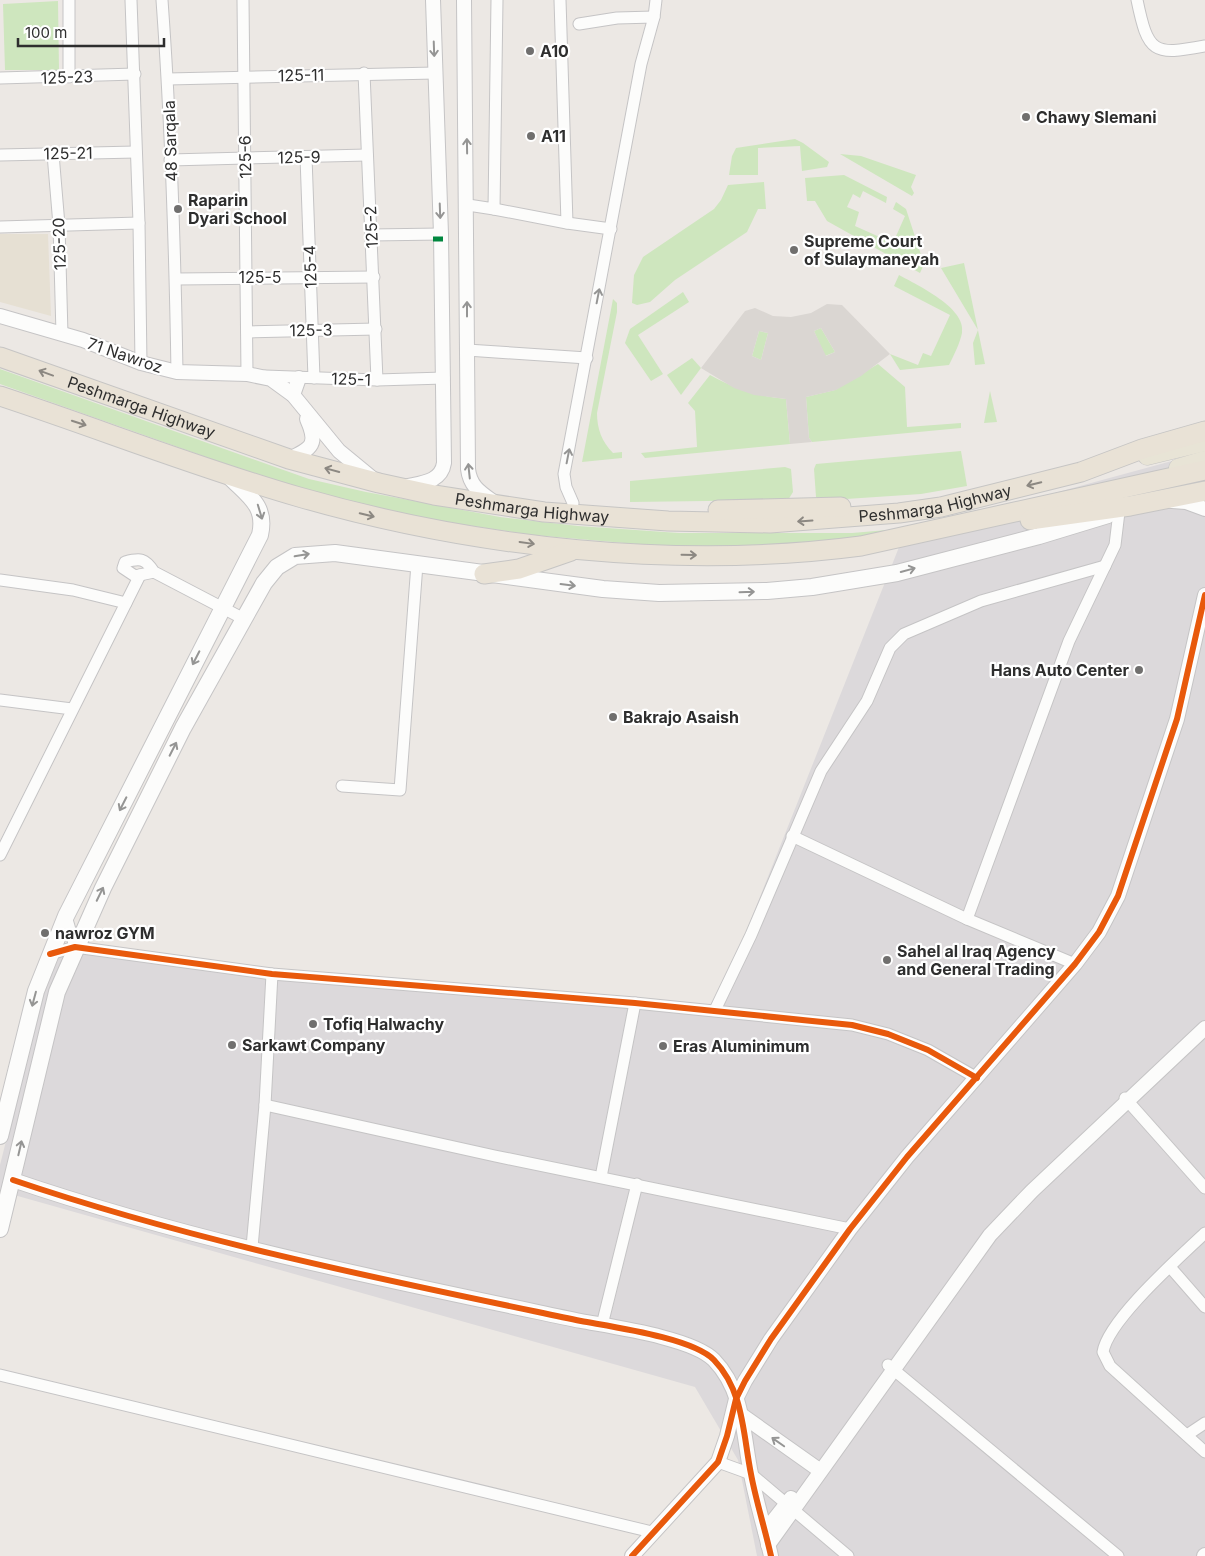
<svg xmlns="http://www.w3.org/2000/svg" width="1205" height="1556" viewBox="0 0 1205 1556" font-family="Inter,sans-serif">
<rect width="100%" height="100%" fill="#ece8e4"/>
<polygon fill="#dcd9db" points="1205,452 1205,1556 757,1556 738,1460 695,1387 0,1191 0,1165 36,1021 44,992 65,944 238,969 715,1010 907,527 1036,498"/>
<polygon fill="#e6e0d3" points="0,234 48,234 51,316 0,302"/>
<g fill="#cee6be">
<polygon points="58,1 59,70 5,70 3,4"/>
<polygon points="795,139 803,143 829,162 827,167 802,171 800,146 758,148 758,175 729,175 732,156 736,148"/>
<polygon points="840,154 861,156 916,175 911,187 914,193 912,196"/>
<polygon points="844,175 887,197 886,203 863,191 860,198 853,194 847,207 859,212 855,226 893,243 905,216 893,209 896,202 906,209 924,264 920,273 827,221 815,201 807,201 805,178"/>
<polygon points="764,182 766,209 758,209 747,232 675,280 650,302 637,305 632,303 634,275 643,257 714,209 721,200 728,185"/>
<polygon points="964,263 985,364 975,365 973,343 978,330 941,268"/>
<path d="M899 275C917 285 967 308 962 333 960 343 954 355 949 365L900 370 890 354 918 365 923 353 931 356 950 315 894 286Z"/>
<polygon points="683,292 689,302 638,335 663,374 651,381 625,343 630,329"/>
<path d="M613 299 617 303V312L597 413C597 429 602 442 613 453L622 452V458L582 462Z"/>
<polygon points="821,328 835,352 825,356 814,331"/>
<polygon points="759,331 768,333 761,360 752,356"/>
<polygon points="692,358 701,368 681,395 667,375"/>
<polygon points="878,364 905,387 907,427 961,423 961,428 812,442 809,438 806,397 835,390"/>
<polygon points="0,369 309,479 366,492 500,517 578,526 679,533 852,533 899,529 900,532 807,546 682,548 533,535 439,521 310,494 0,384"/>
<path d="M710 375C734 388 759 397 786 399L790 444 645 458 641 453 697 447 695 411 688 403Z"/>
<polygon points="990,391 997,422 984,423"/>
<polygon points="961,451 967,486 921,494 831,500 821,500 816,497 814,469 816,464"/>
<polygon points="785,467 791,469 793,492 788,500 630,502 630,481"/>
</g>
<path fill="#dad6d2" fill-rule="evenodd" d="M827 304 842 305 890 354 861 376 836 390 806 397 809 438 812 442 790 444 786 399 754 395 734 388 701 368 745 311 755 308 773 316 791 317 811 313ZM821 328 835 352 826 356 814 331ZM759 331 768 333 761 360 752 356Z"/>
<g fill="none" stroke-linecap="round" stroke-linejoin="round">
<g stroke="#c5c4c5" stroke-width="13">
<g id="minor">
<polyline points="69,0 69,77"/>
<polyline points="131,0 139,223 141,363"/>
<path d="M162 0C171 124 175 248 177 372"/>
<polyline points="243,0 247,374"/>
<polyline points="560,0 567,223"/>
<path d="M1137 0C1148 53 1153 56 1205 46"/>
<polyline points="654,17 656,0"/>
<polyline points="364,73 377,380"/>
<polyline points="0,78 135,74"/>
<polyline points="168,79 435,73"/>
<polyline points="53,154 59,225 62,334"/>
<polyline points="0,155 136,152"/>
<polyline points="306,157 314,378"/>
<polyline points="170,160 367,155"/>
<polyline points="468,205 494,209 497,0"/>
<polyline points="494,209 567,223 611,229"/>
<polyline points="0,227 139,223"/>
<polyline points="371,235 441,234"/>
<polyline points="176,279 374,277"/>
<polyline points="247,332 376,329"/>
<polyline points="467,350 587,358"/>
<polyline points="265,376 377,380 444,378"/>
<polyline points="573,503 566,487 564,474 641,64 654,17 617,18 579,24"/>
<path d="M154 572 135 576 123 568 125 562C140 558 145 558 154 572L244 619"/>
<polyline points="0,580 73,590 126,603"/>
<polyline points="0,700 72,709"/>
<polyline points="342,786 400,790 417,564"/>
<polyline points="792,836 967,919 1075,964"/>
<polyline points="0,855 140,575"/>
<polyline points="66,916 75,947"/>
<polyline points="967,919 1069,641 1115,545 1119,512"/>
<polyline points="50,954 75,947 272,974 635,1003 852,1025 888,1034 928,1050 977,1078"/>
<polyline points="715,1010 751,935 821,771 867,701 890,648 904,634 981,601 1105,566"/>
<polyline points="1125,1098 1205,1188"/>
<polyline points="265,1105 495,1156 850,1229"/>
<polyline points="601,1177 635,1003"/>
<path d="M1205 1233C1180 1257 1108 1320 1103 1352L1110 1366 1205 1452"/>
<polyline points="252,1247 265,1105 272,974"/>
<polyline points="1170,1267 1205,1307"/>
<polyline points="602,1325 637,1184"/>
<polyline points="888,1365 1118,1556"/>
<polyline points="0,1375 652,1532"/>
<polyline points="1187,1435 1205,1423"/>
<polyline points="718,1462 751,1474 848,1556"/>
</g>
</g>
<g stroke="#c5c4c5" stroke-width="16">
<g id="tertiary">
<path d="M464 0 468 469C470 487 481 493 495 503"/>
<polyline points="0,316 83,340 141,363 177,372 247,374 271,379 293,395 339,451 373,479"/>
<polyline points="293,395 299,378"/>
<path d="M289 459C313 448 318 444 307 419"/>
<path d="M404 487C420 483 441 483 444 463L441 234 433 0"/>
<polyline points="1172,501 1186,502 1205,509"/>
<path d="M13 1180C198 1243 390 1281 581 1321 613 1327 693 1338 714 1360 744 1391 743 1435 751 1474 756 1501 765 1529 771 1556"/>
<polyline points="743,1416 815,1467"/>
<polyline points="765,1531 791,1498"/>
<polyline points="768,1545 990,1235 1032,1191 1205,1028"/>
<polyline points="632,1556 718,1462 727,1436 736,1399 745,1381 771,1339 850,1229 907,1157 1075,964 1099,932 1118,896 1177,719 1205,595"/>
<polyline points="1204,1556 1205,1555"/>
</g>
</g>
<g stroke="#c5c4c5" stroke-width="18">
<g id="secondary">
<path d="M0 1136 36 991 66 916 260 535C267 505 247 495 229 476"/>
<polyline points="0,1229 57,992 103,888 183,728 264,583 277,567 295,556 335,553 603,589 659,593 767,591 812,587 897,573 1039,536 1108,515"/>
</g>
</g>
<g stroke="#c6c5c4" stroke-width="19">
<g id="primary">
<polyline points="1147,456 1205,442"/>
<polyline points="1178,468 1205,460"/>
</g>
</g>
<g stroke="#c6c5c4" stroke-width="21">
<g id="trunk">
<path id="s1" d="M0 357 289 459 379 483 434 495 544 512 668 521 770 523 899 513 941 507 1081 472 1142 449 1205 431"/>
<path d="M0 396C100 429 198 468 299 497 476 548 678 570 861 546L1205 470"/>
<polyline points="718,510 841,507"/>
<polyline points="1030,520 1130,506 1205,491"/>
<polyline points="484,574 519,569 571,551"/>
</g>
</g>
<use href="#minor" stroke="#fcfcfb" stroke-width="11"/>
<use href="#tertiary" stroke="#fcfcfb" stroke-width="14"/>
<use href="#secondary" stroke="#fcfcfb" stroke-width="16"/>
<use href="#primary" stroke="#e8e4d6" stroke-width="18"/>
<use href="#trunk" stroke="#e9e2d6" stroke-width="19"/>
<polyline stroke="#00873e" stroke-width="5" stroke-dasharray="10 5" stroke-linecap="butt" points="433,239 444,239"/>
<g stroke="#fff" stroke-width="9">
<g id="cycleway">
<polyline points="50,954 75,947 272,974 635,1003 852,1025 888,1034 928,1050 977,1078"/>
<path d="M13 1180C198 1243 390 1281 581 1321 613 1327 693 1338 714 1360 744 1391 743 1435 751 1474 756 1501 765 1529 771 1556"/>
<polyline points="632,1556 718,1462 727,1436 736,1399 745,1381 771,1339 850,1229 907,1157 1075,964 1099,932 1118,896 1177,719 1205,595"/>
</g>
</g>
<use href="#cycleway" stroke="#e8590c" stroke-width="6"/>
</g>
<defs><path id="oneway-shaft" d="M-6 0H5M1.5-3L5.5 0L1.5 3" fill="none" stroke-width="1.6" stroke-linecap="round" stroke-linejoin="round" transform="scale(1.25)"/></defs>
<g stroke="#959594">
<use href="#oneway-shaft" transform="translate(434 49) rotate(88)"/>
<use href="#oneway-shaft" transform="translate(467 146) rotate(-91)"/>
<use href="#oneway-shaft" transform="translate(440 211) rotate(88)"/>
<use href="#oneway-shaft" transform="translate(598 296) rotate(-79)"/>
<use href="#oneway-shaft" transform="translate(467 309) rotate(-90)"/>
<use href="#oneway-shaft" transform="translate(568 456) rotate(-79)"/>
<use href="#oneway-shaft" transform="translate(469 471) rotate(-96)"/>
<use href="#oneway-shaft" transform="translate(260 512) rotate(73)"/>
<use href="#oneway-shaft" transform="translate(302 555) rotate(-10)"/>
<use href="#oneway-shaft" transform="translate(908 570) rotate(-15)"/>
<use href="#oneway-shaft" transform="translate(568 585) rotate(7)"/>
<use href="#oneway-shaft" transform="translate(747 592) rotate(-2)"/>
<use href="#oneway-shaft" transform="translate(196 658) rotate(117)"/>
<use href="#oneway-shaft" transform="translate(173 749) rotate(-63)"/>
<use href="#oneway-shaft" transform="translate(123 804) rotate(117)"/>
<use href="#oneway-shaft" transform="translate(100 894) rotate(-64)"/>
<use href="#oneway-shaft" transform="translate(34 999) rotate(105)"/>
<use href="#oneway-shaft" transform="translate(20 1148) rotate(-77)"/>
<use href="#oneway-shaft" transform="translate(778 1442) rotate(-145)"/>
</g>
<g stroke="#8c8882">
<use href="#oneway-shaft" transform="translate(46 373) rotate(-160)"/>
<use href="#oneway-shaft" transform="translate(79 423) rotate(18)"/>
<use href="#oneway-shaft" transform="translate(332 470) rotate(-165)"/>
<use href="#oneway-shaft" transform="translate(1034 484) rotate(166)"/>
<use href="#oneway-shaft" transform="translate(367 515) rotate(14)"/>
<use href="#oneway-shaft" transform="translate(805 521) rotate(176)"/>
<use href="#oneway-shaft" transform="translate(527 543) rotate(8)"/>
<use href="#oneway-shaft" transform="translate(689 555) rotate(1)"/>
</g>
<g fill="#706f6e" stroke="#fff" stroke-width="2">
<circle cx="530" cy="51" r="5"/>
<circle cx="1026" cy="117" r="5"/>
<circle cx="531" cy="136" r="5"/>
<circle cx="178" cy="209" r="5"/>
<circle cx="794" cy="250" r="5"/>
<circle cx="1139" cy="670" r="5"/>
<circle cx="613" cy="717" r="5"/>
<circle cx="45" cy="933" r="5"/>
<circle cx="887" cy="960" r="5"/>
<circle cx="313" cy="1024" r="5"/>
<circle cx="232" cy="1045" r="5"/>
<circle cx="663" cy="1046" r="5"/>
</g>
<g text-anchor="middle" stroke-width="4.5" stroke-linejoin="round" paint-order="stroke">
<g font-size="16" font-weight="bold" fill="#2e2e2e" stroke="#fff" text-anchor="start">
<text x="540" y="57">A10</text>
<text x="1036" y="123">Chawy Slemani</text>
<text x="541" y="142">A11</text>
<text x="188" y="206">Raparin<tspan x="188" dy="18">Dyari School</tspan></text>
<text x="804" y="247">Supreme Court<tspan x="804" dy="18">of Sulaymaneyah</tspan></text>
<text x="1129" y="676" text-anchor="end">Hans Auto Center</text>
<text x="623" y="723">Bakrajo Asaish</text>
<text x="55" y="939">nawroz GYM</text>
<text x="897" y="957">Sahel al Iraq Agency<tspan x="897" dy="18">and General Trading</tspan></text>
<text x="323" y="1030">Tofiq Halwachy</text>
<text x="242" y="1051">Sarkawt Company</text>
<text x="673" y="1052">Eras Aluminimum</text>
</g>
<g font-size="16" fill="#2e2e2e" stroke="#fff">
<text transform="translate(301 75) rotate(-1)" y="6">125-11</text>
<text transform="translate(67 77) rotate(-2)" y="6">125-23</text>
<text transform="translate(170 141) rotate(-92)" y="6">48 Sarqala</text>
<text transform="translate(68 153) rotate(-1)" y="6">125-21</text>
<text transform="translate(245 157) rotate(-91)" y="6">125-6</text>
<text transform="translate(299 157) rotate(-1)" y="6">125-9</text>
<text transform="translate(371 227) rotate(-93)" y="6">125-2</text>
<text transform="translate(59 244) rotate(-92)" y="6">125-20</text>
<text transform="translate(310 267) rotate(-92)" y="6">125-4</text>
<text x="260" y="283">125-5</text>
<text transform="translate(311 330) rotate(-1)" y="6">125-3</text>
<text transform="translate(125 355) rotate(19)" y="6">71 Nawroz</text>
<text transform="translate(351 379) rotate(2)" y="6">125-1</text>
<text dy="6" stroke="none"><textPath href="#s1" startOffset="150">Peshmarga Highway</textPath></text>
<text dy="6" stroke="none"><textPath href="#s1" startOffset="960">Peshmarga Highway</textPath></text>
<text dy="6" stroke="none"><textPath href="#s1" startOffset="555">Peshmarga Highway</textPath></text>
</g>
</g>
<path d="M18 38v8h146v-8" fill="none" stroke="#2e2e2e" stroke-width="2.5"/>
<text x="25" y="38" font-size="15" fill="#2e2e2e" stroke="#ffffff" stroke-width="4" paint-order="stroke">100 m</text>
</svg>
